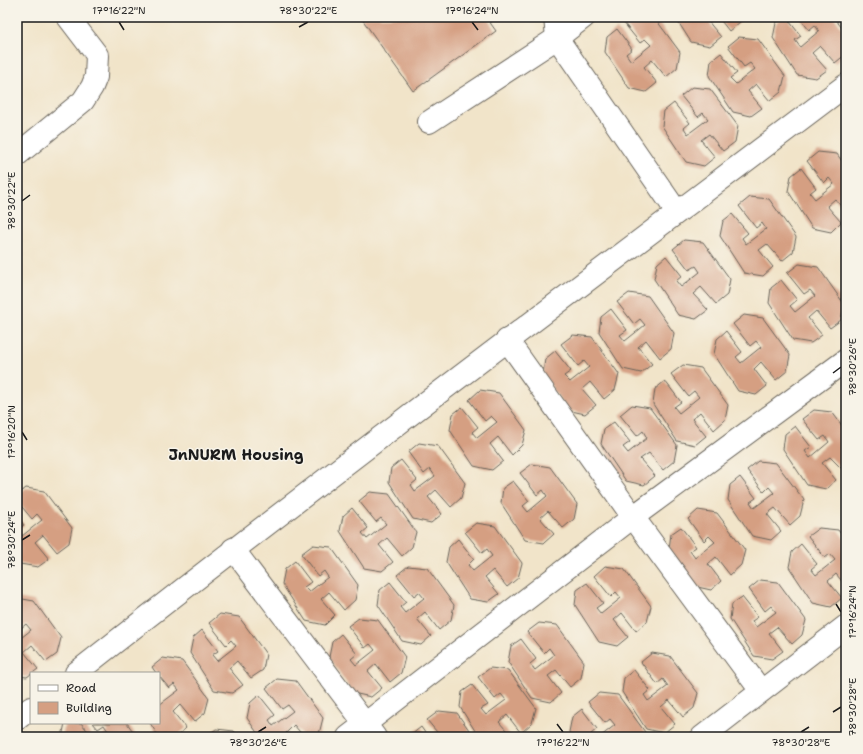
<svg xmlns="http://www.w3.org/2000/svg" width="863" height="754" viewBox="0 0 863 754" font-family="'Shantell Sans',sans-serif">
<rect width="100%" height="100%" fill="#f7f3e8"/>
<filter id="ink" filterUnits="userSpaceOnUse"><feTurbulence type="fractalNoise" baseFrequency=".025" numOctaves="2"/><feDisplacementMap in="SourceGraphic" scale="8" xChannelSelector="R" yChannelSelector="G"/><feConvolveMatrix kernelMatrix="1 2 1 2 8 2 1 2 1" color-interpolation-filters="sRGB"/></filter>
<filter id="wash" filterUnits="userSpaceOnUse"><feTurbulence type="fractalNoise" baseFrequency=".012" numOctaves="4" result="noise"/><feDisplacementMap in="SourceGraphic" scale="16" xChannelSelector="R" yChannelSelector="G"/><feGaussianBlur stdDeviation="0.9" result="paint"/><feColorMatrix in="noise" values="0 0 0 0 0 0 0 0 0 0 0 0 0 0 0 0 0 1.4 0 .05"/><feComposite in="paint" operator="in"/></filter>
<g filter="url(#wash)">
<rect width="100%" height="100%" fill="#f1e4c9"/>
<g id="blocks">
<g fill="#d59f82">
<polygon points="365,17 486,17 496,31 413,91 362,19"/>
<polygon points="630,17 654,17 680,52 677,68 666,77 652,60 644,67 657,83 646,92 629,88 605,52 607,37 617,29 632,49 626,54 631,61 651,45 645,39 640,43 623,22"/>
<polygon points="675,17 711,17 707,20 721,37 710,46 691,42"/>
<polygon points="718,17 741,17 740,22 729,31"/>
<polygon points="783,17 786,17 801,36 795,40 800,47 819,31 815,25 809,30 799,17 834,17 846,34 846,54 835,63 820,46 812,53 827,70 816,78 797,75 773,38 776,23"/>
<polygon points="739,37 758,39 785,76 781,92 770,101 756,84 748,91 762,108 751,116 733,112 709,76 711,61 721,53 737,73 730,78 736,84 755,69 750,63 744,67 728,46"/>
<polygon points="692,87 710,89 738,126 735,142 723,151 709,134 701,140 715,157 704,166 686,162 662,126 664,111 674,103 690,123 684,128 688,134 708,119 703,113 698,117 681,96"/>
<polygon points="818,152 837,154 846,167 846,212 835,199 827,206 841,222 831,232 812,228 788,191 791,176 801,168 816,188 810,193 815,199 834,184 829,178 824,183 807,161"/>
<polygon points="750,197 769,199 796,237 793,252 782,261 767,244 759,250 773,267 763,276 744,273 720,236 723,221 732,214 748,233 742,238 746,244 766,229 762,223 756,228 739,206"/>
<polygon points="845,239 846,239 846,260 843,255"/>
<polygon points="684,240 703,242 730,279 727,295 716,304 701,287 693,294 708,310 696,319 678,315 654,279 657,264 666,256 682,276 676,281 681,287 700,272 696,266 689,270 673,249"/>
<polygon points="799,264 818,267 844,304 841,320 830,328 816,311 808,318 822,335 811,343 793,340 769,303 771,288 781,280 797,300 790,306 795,312 815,296 810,290 804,294 787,273"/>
<polygon points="629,293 648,296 674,333 671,349 660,358 646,340 638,347 652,364 641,373 623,369 599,332 601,317 611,309 627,330 620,335 625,341 645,325 640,319 634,324 617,302"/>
<polygon points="744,315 763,318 790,355 787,371 776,380 761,362 754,369 767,386 756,395 738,391 714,354 717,339 726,331 742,352 736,357 741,363 761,347 756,341 750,346 733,324"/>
<polygon points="573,335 592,337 619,374 615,390 604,399 590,382 582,389 596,405 585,414 567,410 543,374 545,359 555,351 571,371 564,376 570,382 589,367 584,361 578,366 561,344"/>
<polygon points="683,365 701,368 728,405 725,420 714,430 700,412 692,419 706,436 695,445 677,441 653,404 655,389 665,381 681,402 674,407 679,413 699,397 694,391 688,396 671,374"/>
<polygon points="480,390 499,393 526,430 522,445 512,455 498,437 490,444 503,461 492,470 474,466 450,430 453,414 462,407 478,427 472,432 477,438 497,422 491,416 485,421 469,400"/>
<polygon points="632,405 650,408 677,445 674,461 663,470 649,453 640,459 655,476 644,485 626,481 601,444 604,429 614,422 630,442 623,447 628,453 647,438 643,431 637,436 620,415"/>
<polygon points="814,410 832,412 846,431 846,473 830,457 822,463 836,480 826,489 807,485 783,449 785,434 795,426 811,447 805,451 810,458 829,442 825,436 819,440 802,419"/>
<polygon points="419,443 438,446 465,483 461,498 451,507 436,490 428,497 442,514 431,523 413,519 389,482 391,468 401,460 417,480 411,485 415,491 435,476 430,469 424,474 408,452"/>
<polygon points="758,461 776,463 804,500 800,516 790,525 775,508 767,514 781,531 771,540 752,536 728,500 730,485 740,477 756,498 750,502 754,508 774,493 769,487 764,492 747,470"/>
<polygon points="532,464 550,467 577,504 574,519 563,528 548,511 540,518 554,534 544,543 525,540 501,503 503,488 513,481 529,501 523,506 528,512 547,496 543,490 537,495 520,473"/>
<polygon points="26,488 44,491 72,528 69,543 57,552 43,535 35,542 49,559 38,567 20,564 17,559 17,516 24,525 18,529 22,536 42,520 37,514 32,519 17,501 17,495"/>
<polygon points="370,492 389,494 416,532 412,547 402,556 387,538 379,545 393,562 382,571 364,568 340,531 343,516 352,508 368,528 362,533 367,539 386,524 381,518 376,522 359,501"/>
<polygon points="698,510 717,513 745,550 741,565 730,575 716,557 708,564 721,581 711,590 693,586 669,549 671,534 681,527 696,547 690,551 695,558 715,542 709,536 704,541 688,519"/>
<polygon points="476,523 495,526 522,563 518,578 507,587 493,570 485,577 499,594 488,602 470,599 446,562 449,547 458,539 474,559 468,565 473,571 492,556 487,549 482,553 465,532"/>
<polygon points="819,528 838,530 846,541 846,586 836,574 828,581 842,598 831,607 813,603 789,567 792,552 801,544 817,564 811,569 816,575 835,560 830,554 825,558 808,536"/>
<polygon points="313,545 331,547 358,585 355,600 344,610 329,592 321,599 335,615 325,625 306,621 282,584 285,569 295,561 311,582 304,587 309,592 328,577 324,571 318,576 301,554"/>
<polygon points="408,566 427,568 454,605 451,620 439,630 425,612 417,619 431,636 421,645 402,641 378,605 380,590 390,582 406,602 400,607 405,613 424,598 419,592 414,596 397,575"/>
<polygon points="605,566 624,569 651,606 647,622 636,631 622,613 614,620 628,637 617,646 599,642 575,605 577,590 587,583 603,603 596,608 601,614 621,598 616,592 611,597 594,576"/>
<polygon points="760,580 778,582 806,620 802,635 792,644 777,627 769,633 783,651 772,659 754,656 730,619 732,604 742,597 758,617 752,621 756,627 776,612 771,606 765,611 749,589"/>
<polygon points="17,598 34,601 61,638 57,654 46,662 32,645 24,652 38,669 27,677 17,676 17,641 31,630 26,624 20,629 17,625"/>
<polygon points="220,614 239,617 266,654 263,670 251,678 237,661 229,668 243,685 232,693 214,690 190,653 193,638 202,630 218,651 212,655 217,661 236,646 231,640 226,645 209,623"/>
<polygon points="359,618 378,620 405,657 401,673 390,682 376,664 368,671 382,688 371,697 353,693 329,657 332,642 341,634 357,654 351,659 356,665 375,650 370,644 365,648 348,626"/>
<polygon points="539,623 557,625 584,662 581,678 570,687 556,670 548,676 561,693 551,702 532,698 508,662 511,646 521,639 536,659 530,664 535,670 554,655 549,648 544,653 527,632"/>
<polygon points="652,653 670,656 698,693 694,708 683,717 669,700 661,707 675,724 664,733 646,729 622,692 624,678 634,670 650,690 644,695 648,701 668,686 663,679 657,684 641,662"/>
<polygon points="163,658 182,661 209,698 205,713 194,722 180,705 173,712 186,728 176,737 157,734 150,723 159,723 159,705 179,690 174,684 169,688 159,676 159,673 156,673 152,667"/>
<polygon points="490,668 508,670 536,708 532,723 521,733 507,715 499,722 512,737 479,737 460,707 462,692 472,685 488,705 481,709 486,715 506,700 501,694 495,699 478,677"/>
<polygon points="277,679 296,681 323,718 319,734 315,737 304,737 294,725 286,733 290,737 260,737 247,718 250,703 259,695 275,715 269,720 273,726 293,711 288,705 282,709 266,688"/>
<polygon points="599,693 618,695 645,732 644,737 600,737 615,725 610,719 605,723 588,702"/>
<polygon points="582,709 597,729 591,734 593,737 573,737 569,732 572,717"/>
<polygon points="439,711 457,713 474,737 441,737 427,720"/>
<polygon points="65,723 81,723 91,735 88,737 62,737"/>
<polygon points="93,723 127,723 137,737 101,737 108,731 104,725 98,729"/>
<polygon points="421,727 428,737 411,737 411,735"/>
<polygon points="216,729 234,731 239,737 205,737"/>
</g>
</g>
</g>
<g filter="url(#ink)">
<use href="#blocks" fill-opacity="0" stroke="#676259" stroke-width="1"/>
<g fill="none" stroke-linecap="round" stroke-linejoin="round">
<g stroke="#676259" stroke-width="24">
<g id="street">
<polyline points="555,17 557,38 677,212"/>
<polyline points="429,122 557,38 584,17"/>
<polyline points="17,155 83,101 92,87 96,77 97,55 68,17"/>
<polyline points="507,340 633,517 761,691"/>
<polyline points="233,549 375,737"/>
<path d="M76 673C330 473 588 280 846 85"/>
<polyline points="17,719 31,708"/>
<polyline points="348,737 633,517 846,360"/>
<polyline points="702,737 846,626"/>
</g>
</g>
<use href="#street" stroke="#fff" stroke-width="22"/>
</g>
</g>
<path fill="none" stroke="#1c1c1c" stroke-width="1.5" d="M119 22 124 30M472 22 478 30M299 27 308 22M22 201 30 195M833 373 841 367M22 432 27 440M22 540 30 535M836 604 841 612M833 712 841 707M557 724 563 732M258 732 266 727M801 732 809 727"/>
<g text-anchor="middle" stroke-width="3" stroke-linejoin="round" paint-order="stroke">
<g font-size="15" font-weight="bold" fill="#1c1c1c" stroke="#f7f3e8">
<text x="236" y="460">JnNURM Housing</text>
</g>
</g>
<rect width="863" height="754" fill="none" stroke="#f7f3e8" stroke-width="44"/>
<rect x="30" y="672" width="130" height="52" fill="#f7f3e8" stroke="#9f9d96"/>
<rect x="38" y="685" width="20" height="6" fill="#ffffff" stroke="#9f9d96"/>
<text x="66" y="692" font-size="12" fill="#1c1c1c">Road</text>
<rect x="38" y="702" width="20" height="12" fill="#d59f82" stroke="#9f9d96"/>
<text x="66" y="712" font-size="12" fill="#1c1c1c">Building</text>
<rect x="22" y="22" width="819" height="710" fill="none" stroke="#1c1c1c" stroke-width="1.5"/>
<g font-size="10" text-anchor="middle" fill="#1c1c1c">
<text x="119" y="14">17°16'22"N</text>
<text x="308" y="14">78°30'22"E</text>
<text x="472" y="14">17°16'24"N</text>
<text transform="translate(11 201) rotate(-90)" y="4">78°30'22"E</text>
<text transform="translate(852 367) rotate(-90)" y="4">78°30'26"E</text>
<text transform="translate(11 432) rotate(-90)" y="4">17°16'20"N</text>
<text transform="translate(11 540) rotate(-90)" y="4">78°30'24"E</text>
<text transform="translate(852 612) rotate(-90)" y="4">17°16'24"N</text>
<text transform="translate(852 707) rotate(-90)" y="4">78°30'28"E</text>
<text x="258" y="746">78°30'26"E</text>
<text x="563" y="746">17°16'22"N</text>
<text x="801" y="746">78°30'28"E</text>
</g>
</svg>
